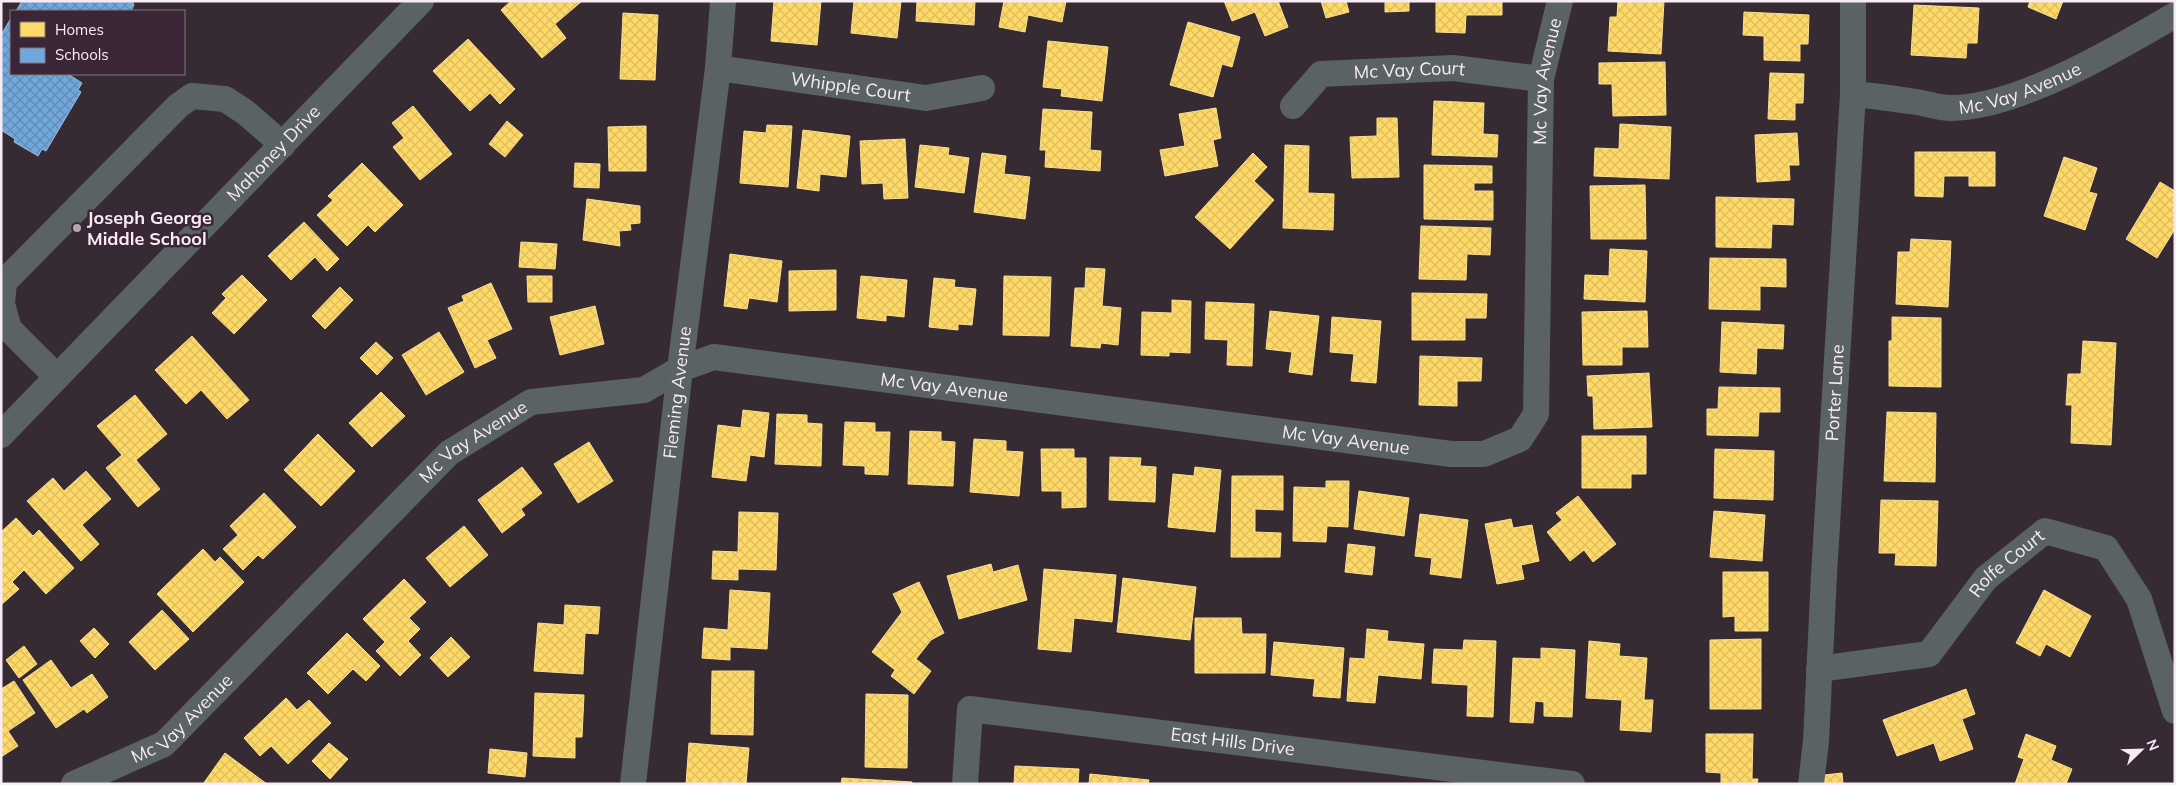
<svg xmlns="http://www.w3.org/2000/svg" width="2176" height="785" viewBox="0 0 2176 785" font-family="Mulish,sans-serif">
<defs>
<pattern id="homes-cross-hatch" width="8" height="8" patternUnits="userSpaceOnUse" patternTransform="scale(1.25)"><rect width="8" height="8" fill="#ffd966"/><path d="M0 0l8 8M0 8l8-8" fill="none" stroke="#dbbc60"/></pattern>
<pattern id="schools-cross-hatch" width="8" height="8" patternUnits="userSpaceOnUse" patternTransform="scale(1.25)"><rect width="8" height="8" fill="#6fa8dc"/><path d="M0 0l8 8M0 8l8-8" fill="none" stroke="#648bb0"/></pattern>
</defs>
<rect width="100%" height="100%" fill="#362a33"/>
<g fill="url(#homes-cross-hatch)" stroke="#fdde91">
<polygon points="511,1 582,1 555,24 566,38 542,58 501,10"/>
<polygon points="774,1 821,1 817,45 771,41"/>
<polygon points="854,1 901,1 897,38 851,33"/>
<polygon points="917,1 975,1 974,25 916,21"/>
<polygon points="1004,1 1066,1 1062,22 1028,15 1025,32 999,27"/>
<polygon points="1224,1 1278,1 1288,27 1265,36 1255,12 1232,21"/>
<polygon points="1321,1 1346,1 1349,12 1326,18"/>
<polygon points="1385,1 1409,1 1409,11 1385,12"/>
<polygon points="1436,1 1502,1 1502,15 1466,15 1465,33 1436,32"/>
<polygon points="1618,1 1664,1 1661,54 1608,51 1610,17 1617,17"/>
<polygon points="2030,1 2063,1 2056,19 2028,7"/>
<polygon points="1914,5 1979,8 1977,43 1967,43 1966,58 1911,55"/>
<polygon points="1744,12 1809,15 1808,44 1800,44 1800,61 1764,60 1764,36 1743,35"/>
<polygon points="623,13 658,15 655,80 620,79"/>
<polygon points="1188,22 1240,37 1232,67 1222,64 1213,97 1170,85"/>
<polygon points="468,39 515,89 500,104 490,93 470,111 433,71"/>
<polygon points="1048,41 1108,47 1102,101 1061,96 1062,89 1043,87"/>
<polygon points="1665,62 1666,115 1613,116 1612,84 1599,84 1599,63"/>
<polygon points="1770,73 1804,74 1803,103 1795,103 1795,120 1768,119"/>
<polygon points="1434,101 1484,103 1483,134 1498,135 1497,157 1432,155"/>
<polygon points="413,106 452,154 420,180 393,147 404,138 392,123"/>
<polygon points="1216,108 1221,138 1213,140 1218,166 1165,176 1160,150 1185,146 1179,114"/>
<polygon points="1043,109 1092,112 1090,150 1101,151 1100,171 1045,167 1046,150 1040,150"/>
<polygon points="1377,118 1397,118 1399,177 1352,178 1350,137 1377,136"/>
<polygon points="507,121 523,135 505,157 489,144"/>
<polygon points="1620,124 1671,127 1669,179 1594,176 1595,148 1619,149"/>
<polygon points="767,125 792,126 788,187 740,183 744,131 766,133"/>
<polygon points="646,126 646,171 609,171 608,127"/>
<polygon points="803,130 850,136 846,177 820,174 819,191 797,188"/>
<polygon points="1797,133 1799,165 1789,165 1790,180 1757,182 1755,135"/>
<polygon points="905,139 908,198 884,199 883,183 862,184 860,141"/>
<polygon points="920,145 949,148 948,155 969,158 964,193 915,187"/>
<polygon points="1285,145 1309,146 1308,193 1334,194 1333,230 1283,228"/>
<polygon points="1915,152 1995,152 1995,186 1969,186 1969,176 1944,176 1943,197 1915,196"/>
<polygon points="982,153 1006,156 1004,174 1030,177 1025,219 974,212"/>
<polygon points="1253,153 1267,167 1254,181 1274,200 1230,249 1195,217"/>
<polygon points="2064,157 2097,168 2089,192 2097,194 2085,230 2044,216"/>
<polygon points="362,163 403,205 375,232 368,225 347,246 317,215 333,200 328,196"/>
<polygon points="575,163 600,164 599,188 574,187"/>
<polygon points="1424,165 1492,166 1492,183 1474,183 1474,191 1493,191 1493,220 1424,219"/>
<polygon points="2160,182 2175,191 2175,229 2157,258 2126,239"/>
<polygon points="1645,185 1646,239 1591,239 1590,186"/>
<polygon points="1716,197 1794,199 1793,225 1772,224 1771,248 1716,247"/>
<polygon points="587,199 640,206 640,223 630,224 631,230 619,231 620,246 583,240"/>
<polygon points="304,222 339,259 327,271 315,257 291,280 268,256"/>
<polygon points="1421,226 1491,228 1490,255 1467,254 1466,280 1419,279"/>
<polygon points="1911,239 1951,241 1948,307 1896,304 1898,252 1910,252"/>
<polygon points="521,242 557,244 555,269 519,267"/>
<polygon points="1610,249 1647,251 1645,302 1584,299 1585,275 1609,276"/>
<polygon points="730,254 782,261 777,302 749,298 747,309 724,306"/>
<polygon points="1710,258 1786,259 1786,287 1760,286 1760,310 1709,309"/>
<polygon points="1086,268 1105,269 1102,306 1121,308 1118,345 1101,343 1100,348 1071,346 1075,288 1085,288"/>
<polygon points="836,270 836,310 789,311 789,271"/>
<polygon points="242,275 267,300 234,334 212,313 226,298 222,294"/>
<polygon points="527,276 552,276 552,302 528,302"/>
<polygon points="861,276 907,280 904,317 886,315 886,321 857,318"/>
<polygon points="1004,276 1051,277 1049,336 1003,335"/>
<polygon points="934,278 955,280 954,287 976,289 972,325 958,324 958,330 929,327"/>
<polygon points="491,283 512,329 487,340 496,358 475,368 448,308 464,301 462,296"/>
<polygon points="340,287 353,300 325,329 312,316"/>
<polygon points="1412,293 1487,294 1486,318 1465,318 1465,340 1412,340"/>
<polygon points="1172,300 1191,301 1190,353 1169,352 1169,356 1141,355 1142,312 1172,313"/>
<polygon points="1206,302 1254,304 1252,366 1227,365 1228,340 1205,339"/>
<polygon points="595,306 604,344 560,355 550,317"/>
<polygon points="1270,311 1319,316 1312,375 1289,372 1292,352 1266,349"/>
<polygon points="1647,311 1648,347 1622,347 1622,365 1583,365 1582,312"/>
<polygon points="1332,317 1381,321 1376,383 1351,381 1354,354 1330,352"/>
<polygon points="1892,317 1941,318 1941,387 1889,386 1889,341 1892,341"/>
<polygon points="1722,322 1784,325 1783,349 1757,348 1756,374 1720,372"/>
<polygon points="439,332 464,372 426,395 402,355"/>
<polygon points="192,336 249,400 227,419 201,390 186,404 155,370"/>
<polygon points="2083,341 2116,343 2111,445 2071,443 2072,405 2066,405 2068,374 2081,374"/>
<polygon points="376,342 393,358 377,375 360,358"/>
<polygon points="1420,356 1482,358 1481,381 1457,381 1457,406 1419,405"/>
<polygon points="1649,373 1652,427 1594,429 1593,396 1588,396 1587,376"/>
<polygon points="1719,387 1780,388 1780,412 1759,412 1758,436 1707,435 1707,409 1718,409"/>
<polygon points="381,392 405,416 372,447 349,423"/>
<polygon points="135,395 167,434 136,460 160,489 138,507 106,468 122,455 97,426"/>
<polygon points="743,410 769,413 764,457 750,455 746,481 712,477 718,425 741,428"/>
<polygon points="1887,412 1936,413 1935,482 1884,481"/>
<polygon points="777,414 807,415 807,423 822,424 821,466 775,464"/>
<polygon points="845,422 875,423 875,432 890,432 888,475 865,474 865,466 843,465"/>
<polygon points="910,431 941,432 941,441 955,442 953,486 908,484"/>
<polygon points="318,434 355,471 321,506 284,470"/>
<polygon points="1582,436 1646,436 1646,474 1631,474 1631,488 1582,488"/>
<polygon points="974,439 1006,441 1006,451 1023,452 1019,496 970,492"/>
<polygon points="589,442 613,481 578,503 554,464"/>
<polygon points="1041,449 1074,449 1074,458 1086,458 1086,507 1062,508 1062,491 1042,491"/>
<polygon points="1715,449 1774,451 1773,500 1714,498"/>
<polygon points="1110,457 1141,458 1140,466 1156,467 1155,502 1109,500"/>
<polygon points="522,467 542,493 521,509 525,515 502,533 478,500"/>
<polygon points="1195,467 1221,470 1215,532 1168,527 1173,474 1194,476"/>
<polygon points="86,471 111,499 82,525 99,544 81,561 27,501 53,478 64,491"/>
<polygon points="1232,476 1283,476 1283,510 1255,509 1255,532 1281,533 1280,557 1231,557"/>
<polygon points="1326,481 1349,481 1348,527 1327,526 1326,542 1293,541 1294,487 1326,488"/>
<polygon points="1359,491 1409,498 1404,536 1354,529"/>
<polygon points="264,493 296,527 263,559 258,555 243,570 223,549 238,535 230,526"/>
<polygon points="1578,496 1616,544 1593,562 1584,550 1570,561 1547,532 1562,520 1556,513"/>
<polygon points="1881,500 1938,501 1936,566 1895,565 1896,553 1879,553"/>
<polygon points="1714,511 1765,515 1762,561 1710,557"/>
<polygon points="739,512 778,513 776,570 738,569 738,580 712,579 713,551 738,552"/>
<polygon points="1420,514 1468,520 1461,578 1430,574 1432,558 1415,556"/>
<polygon points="16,518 33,536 39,530 74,568 46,594 24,570 12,582 19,589 1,605 1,532"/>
<polygon points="1511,519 1513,528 1532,525 1539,561 1521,565 1524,579 1497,584 1485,524"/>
<polygon points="464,526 488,555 450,587 426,558"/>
<polygon points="1348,544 1375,547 1372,575 1345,572"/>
<polygon points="203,549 215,562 220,557 244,582 193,632 157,594"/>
<polygon points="991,564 993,572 1018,565 1027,600 959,619 947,576"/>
<polygon points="1044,569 1116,575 1112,622 1074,618 1071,652 1038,649"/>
<polygon points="1723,572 1768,572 1768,631 1735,631 1735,616 1723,617"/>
<polygon points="1123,578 1196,587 1190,640 1117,632"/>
<polygon points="404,579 426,602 409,618 420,629 408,641 421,655 400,676 376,651 385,642 363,619"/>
<polygon points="919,582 944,633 931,640 916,659 931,671 914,694 891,676 895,670 872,652 902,612 893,594"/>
<polygon points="730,590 770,593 767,649 730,647 730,660 702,658 704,628 728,630"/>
<polygon points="2044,590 2091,616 2070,657 2046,644 2040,656 2016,643"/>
<polygon points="565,605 600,607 598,634 585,633 583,674 534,671 538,623 564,625"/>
<polygon points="162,610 189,639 155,670 129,642"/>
<polygon points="1195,618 1241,618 1242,634 1266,634 1265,673 1195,673"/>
<polygon points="94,628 109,644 95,658 80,641"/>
<polygon points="1367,629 1388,631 1387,641 1424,644 1421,679 1378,675 1375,703 1347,701 1350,658 1365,659"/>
<polygon points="347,633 380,666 366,681 353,669 328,694 307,673"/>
<polygon points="451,637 470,657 448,677 430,658"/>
<polygon points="1761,639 1761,709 1710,709 1710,640"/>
<polygon points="1464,640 1496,641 1493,717 1467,716 1468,685 1432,683 1434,649 1463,650"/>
<polygon points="1589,641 1620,644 1619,656 1647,658 1644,700 1653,700 1651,732 1620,730 1622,700 1586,698"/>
<polygon points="1274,642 1344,648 1340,698 1313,696 1315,679 1271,675"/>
<polygon points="24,646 37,664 19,678 6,660"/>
<polygon points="1541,648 1575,650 1572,717 1544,716 1544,702 1535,701 1533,723 1510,722 1513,658 1541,659"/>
<polygon points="51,660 71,688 92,674 108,697 87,713 84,709 56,728 23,680"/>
<polygon points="712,671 754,671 753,735 711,734"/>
<polygon points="14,681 35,713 8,731 18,746 1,757 1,689"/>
<polygon points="1966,689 1975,714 1962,719 1973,749 1940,761 1934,743 1897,756 1883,720"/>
<polygon points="535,693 584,695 582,737 575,737 575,758 533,756"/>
<polygon points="866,694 908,695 907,768 865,767"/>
<polygon points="286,698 297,710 309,700 331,723 288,764 271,746 260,756 244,738"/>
<polygon points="1706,734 1753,734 1752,779 1758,779 1757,784 1721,784 1721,773 1706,772"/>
<polygon points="2026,734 2056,746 2051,760 2072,769 2066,784 2015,784 2024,759 2018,757"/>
<polygon points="329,743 348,759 330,779 312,761"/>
<polygon points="689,743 749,748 746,784 718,782 718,784 686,784"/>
<polygon points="490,749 527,753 525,777 488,773"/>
<polygon points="225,753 267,784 203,784"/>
<polygon points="1015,766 1079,769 1078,784 1014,784"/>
<polygon points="1842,773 1843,784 1816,784 1815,776"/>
<polygon points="1090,774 1149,780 1148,784 1089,784"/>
<polygon points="842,778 912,782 912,784 841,784"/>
</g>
<g fill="url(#schools-cross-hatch)" stroke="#98bce4">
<polygon points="22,1 132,1 134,5 131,11 16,11"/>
<polygon points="11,18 11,74 68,74 82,83 78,90 81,92 46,151 42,149 38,156 14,142 15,139 1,130 1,35"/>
</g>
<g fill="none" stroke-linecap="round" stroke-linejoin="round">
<g stroke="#5a6263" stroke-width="26">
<path id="s1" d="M718 68 926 98 982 88"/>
<path id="s2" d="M1853 94C1875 96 1896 99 1917 102 1928 104 1940 108 1951 108 2017 108 2117 49 2175 15"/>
<path id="s3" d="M1293 106 1321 74 1453 68 1541 79"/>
<polyline points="57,377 9,329 2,304 4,282 178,106 192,96 225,99 245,112 283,145"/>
<path id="s4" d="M1 435 421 1"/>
<path id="s5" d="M1819 669 1929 654 1986 578 2045 531 2106 548 2139 599 2175 711"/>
<path id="s6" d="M74 784 164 744 449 453 531 402 644 390 680 369 714 357 1451 454H1484L1520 439 1536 414 1541 79 1560 1"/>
<path id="s7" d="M633 784 680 369 718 68 723 1"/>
<path id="s8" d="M965 784 970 709 1572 784"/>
<path id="s9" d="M1811 784 1816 741 1824 575 1853 94V1"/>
</g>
</g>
<circle fill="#b4a7b1" stroke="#3a2636" stroke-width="2" cx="77" cy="228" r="5"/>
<g text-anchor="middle" stroke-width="5" stroke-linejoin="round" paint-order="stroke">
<g font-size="18" fill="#f8ebf5" stroke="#3a2636">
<text dy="6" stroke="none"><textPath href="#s3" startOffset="131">Mc Vay Court</textPath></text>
<text dy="6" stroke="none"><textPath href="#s6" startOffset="1972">Mc Vay Avenue</textPath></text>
<text dy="6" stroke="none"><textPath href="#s2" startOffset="171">Mc Vay Avenue</textPath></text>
<text dy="6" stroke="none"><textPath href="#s1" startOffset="134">Whipple Court</textPath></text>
<text dy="6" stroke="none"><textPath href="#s4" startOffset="392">Mahoney Drive</textPath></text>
<text dy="6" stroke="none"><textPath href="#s6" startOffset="1026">Mc Vay Avenue</textPath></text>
<text dy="6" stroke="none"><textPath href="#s7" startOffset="394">Fleming Avenue</textPath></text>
<text dy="6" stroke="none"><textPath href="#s9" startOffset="392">Porter Lane</textPath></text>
<text dy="6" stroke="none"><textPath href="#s6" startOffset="1431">Mc Vay Avenue</textPath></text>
<text dy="6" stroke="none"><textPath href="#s6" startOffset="532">Mc Vay Avenue</textPath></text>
<text dy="6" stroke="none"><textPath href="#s5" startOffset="231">Rolfe Court</textPath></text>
<text dy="6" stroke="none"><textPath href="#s6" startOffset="128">Mc Vay Avenue</textPath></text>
<text dy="6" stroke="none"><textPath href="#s8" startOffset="340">East Hills Drive</textPath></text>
</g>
<g font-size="18" font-weight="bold" fill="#f8ebf5" stroke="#3a2636" text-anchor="start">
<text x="87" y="224">Joseph George<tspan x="87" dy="21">Middle School</tspan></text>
</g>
</g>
<rect width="2176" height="785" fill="none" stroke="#f8ebf5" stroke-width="5"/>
<rect x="10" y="10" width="175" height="65" fill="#3a2636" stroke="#867582"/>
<rect x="20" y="22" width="25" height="15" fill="#ffd966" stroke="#867582"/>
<text x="55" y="35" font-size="15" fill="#f8ebf5">Homes</text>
<rect x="20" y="48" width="25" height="15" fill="#6fa8dc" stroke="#867582"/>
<text x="55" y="60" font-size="15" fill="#f8ebf5">Schools</text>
<g transform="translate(2141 750) rotate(67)" stroke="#3a2636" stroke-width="4" paint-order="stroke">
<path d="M0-4L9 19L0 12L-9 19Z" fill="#f8ebf5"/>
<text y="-8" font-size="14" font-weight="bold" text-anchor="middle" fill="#f8ebf5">N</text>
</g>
</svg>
